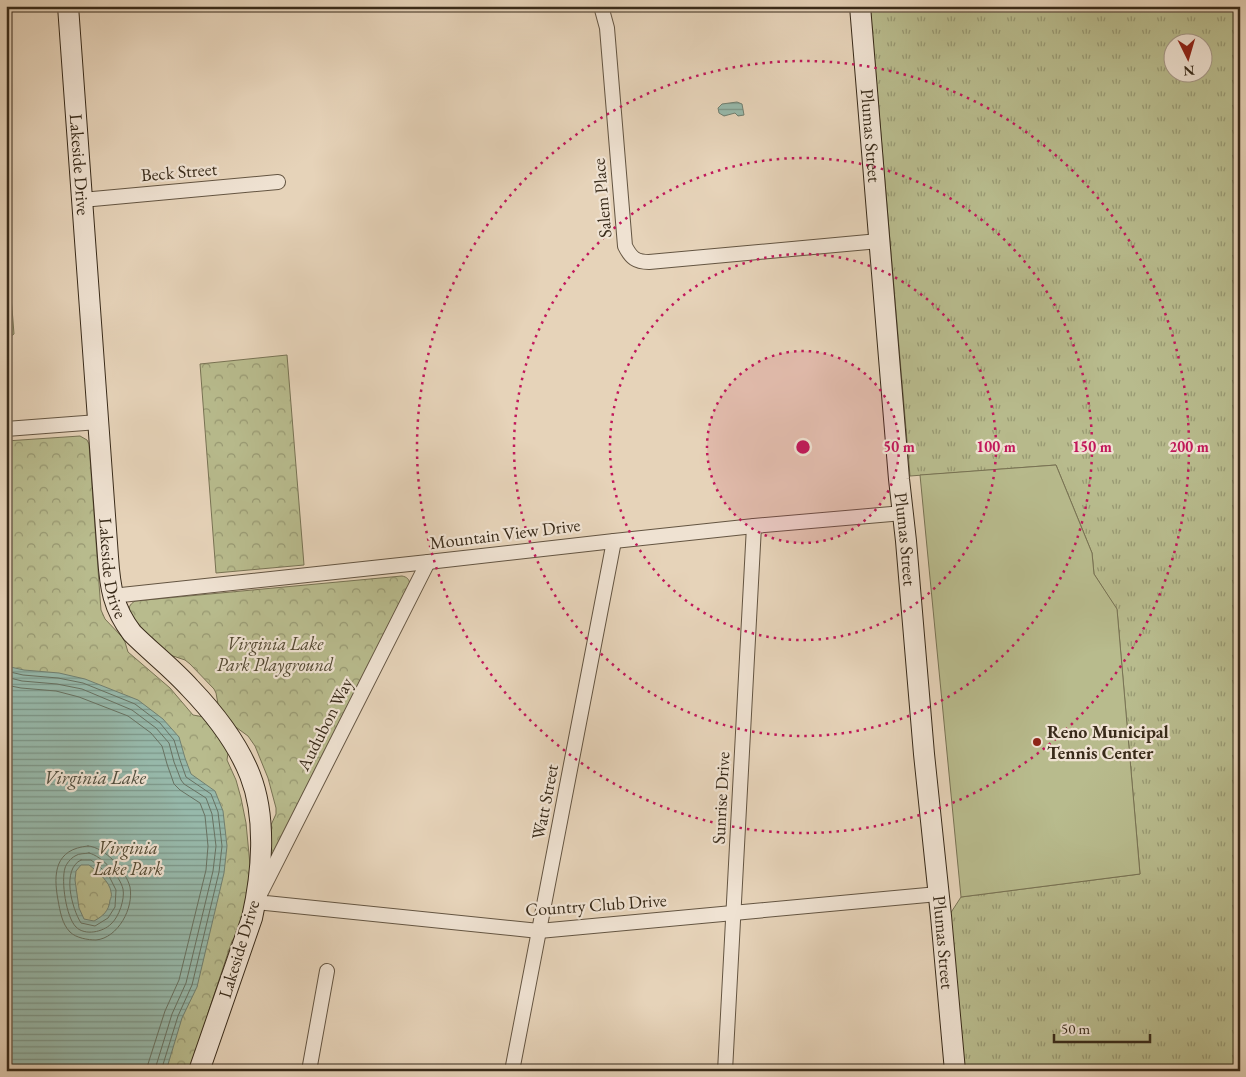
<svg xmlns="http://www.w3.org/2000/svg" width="1246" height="1077" viewBox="0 0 1246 1077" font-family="'EB Garamond',serif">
<defs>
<pattern id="grass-tufts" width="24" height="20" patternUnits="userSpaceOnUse" patternTransform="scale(1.25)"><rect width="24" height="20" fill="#b8bb8d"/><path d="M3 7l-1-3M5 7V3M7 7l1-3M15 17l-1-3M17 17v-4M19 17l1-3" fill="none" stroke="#979872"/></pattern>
<pattern id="forest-crowns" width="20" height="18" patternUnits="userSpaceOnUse" patternTransform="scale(1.25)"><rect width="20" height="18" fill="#b8bb8d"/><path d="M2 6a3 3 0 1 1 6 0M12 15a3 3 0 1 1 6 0" fill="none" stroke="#979872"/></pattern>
<pattern id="water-rules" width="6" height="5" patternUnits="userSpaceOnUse" patternTransform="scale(1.25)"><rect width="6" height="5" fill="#97b9ab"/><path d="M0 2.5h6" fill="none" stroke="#7c978a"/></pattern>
</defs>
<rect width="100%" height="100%" fill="#e6d3b9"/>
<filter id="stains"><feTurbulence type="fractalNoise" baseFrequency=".004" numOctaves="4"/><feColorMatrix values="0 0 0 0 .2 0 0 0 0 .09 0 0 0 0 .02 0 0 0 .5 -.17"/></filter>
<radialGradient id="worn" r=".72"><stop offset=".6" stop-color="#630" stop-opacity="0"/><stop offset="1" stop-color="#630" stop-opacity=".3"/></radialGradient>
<g fill="url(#grass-tufts)" stroke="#787354" fill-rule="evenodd">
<path d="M870 6H1240V1071H964L950 914 961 897 1140 874 1117 610 1094 574 1092 553 1056 465 910 476ZM1174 42H1204V72H1174Z"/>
<polygon points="6,232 14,334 6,340"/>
<polygon points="6,357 10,412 6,412"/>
</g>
<g fill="url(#forest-crowns)" stroke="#787354">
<polygon points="287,355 304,565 216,573 200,364"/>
<polygon points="80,436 87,440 89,444 100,597 101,610 105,619 123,638 125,642 128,652 170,688 193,715 204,717 226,747 228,753 227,760 236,780 241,798 246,823 250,865 246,902 239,931 232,941 208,1013 207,1028 192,1071 6,1071 6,441"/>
<path d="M402 576C407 577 409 579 410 584L268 864 271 847V825L276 814V808L268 778 255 746 248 736 233 725 223 712 218 704 216 693 214 689 190 664 185 660 170 655 155 645 128 614C129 607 129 605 135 601Z"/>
</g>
<polygon fill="#b8bb8d" stroke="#787354" points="1056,465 1092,553 1094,574 1117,609 1140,874 961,897 920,475"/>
<g fill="url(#water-rules)" stroke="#718071" fill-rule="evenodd">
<polygon points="737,102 742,104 744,115 738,116 735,113 724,116 719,113 718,108 722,104"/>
<path d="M6 666 24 670 59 673 85 679 138 700 163 719 179 737 185 758 191 774 215 791 223 811 227 846 224 873 197 987 182 1018 166 1071H6ZM81 865H89C97 871 110 882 111 892 112 895 111 898 110 900 109 911 103 916 94 921L84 919 79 908 75 880 76 871Z"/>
</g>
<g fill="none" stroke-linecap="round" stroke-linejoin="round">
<g stroke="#687262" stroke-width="1">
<polyline points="6,671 23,675 58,678 83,683 135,704 160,723 174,740 180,760 186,777 211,794 218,812 222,846 219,872 192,985 178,1016 161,1071"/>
<polyline points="6,677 22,681 57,684 82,689 132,710 156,728 169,743 174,762 181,780 184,784 206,798 212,814 216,846 213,871 186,983 172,1014 156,1066 155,1071"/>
<polyline points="6,685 21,688 56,691 79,697 128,716 151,733 162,746 167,764 174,784 180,790 200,803 205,816 208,846 206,870 179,980 165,1011 148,1064 148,1071"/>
<path d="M88 846C105 847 126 871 130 887 134 908 118 938 96 940 88 940 76 938 70 932 62 924 60 911 58 900 53 873 55 849 88 846Z"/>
<path d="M89 853C102 856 120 876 123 889 125 899 119 917 111 924 103 932 85 936 76 927 66 917 61 881 65 868 66 864 71 858 75 856 79 853 85 854 89 853Z"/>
<path d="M81 860H91L100 867 109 876 116 890 115 907 108 918 95 926 81 923C72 909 61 869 81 860Z"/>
</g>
<g stroke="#645542" stroke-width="16">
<g id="street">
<path d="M601 6 607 28 625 246C631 258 636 262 649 262L879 241"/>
<polyline points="82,200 278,182"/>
<polyline points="6,429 98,422"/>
<polyline points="428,562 256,902 539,931 938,894"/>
<polyline points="112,596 428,562 614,541 754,526 903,513"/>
<polyline points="309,1071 327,971"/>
<polyline points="512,1071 614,541"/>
<polyline points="725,1071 754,526"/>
</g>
</g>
<g stroke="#392b1a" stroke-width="22">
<g id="secondary">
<path id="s1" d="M68 6 108 557C110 587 113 608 132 633 151 652 172 668 190 688 214 713 237 742 250 775 267 818 262 874 252 918L199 1071"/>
<path id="s2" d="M860 6 899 479 906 541 924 754 941 916 955 1071"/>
</g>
</g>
<use href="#street" stroke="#efe2d2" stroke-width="14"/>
<use href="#secondary" stroke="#efe2d2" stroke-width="20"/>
</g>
<circle cx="803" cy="447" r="96" fill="#c2185b" fill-opacity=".12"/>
<g fill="none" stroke="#c2185b" stroke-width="2.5" stroke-dasharray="2.5 5">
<circle cx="803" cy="447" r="96"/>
<circle cx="803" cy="447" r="193"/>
<circle cx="803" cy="447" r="289"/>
<circle cx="803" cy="447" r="386"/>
</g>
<circle fill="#8f2418" stroke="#efe2d2" stroke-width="2" cx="1037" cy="742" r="5"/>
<g text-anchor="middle" stroke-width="4.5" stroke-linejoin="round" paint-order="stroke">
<g font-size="18" fill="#392b1a" stroke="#efe2d2">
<text dy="6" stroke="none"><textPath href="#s2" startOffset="130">Plumas Street</textPath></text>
<text dy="6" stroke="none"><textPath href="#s1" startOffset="159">Lakeside Drive</textPath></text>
<text transform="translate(179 172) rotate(-5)" y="6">Beck Street</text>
<text transform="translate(602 198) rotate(-95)" y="6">Salem Place</text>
<text transform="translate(505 534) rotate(-7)" y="6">Mountain View Drive</text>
<text dy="6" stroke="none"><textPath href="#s2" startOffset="535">Plumas Street</textPath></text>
<text dy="6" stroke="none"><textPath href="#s1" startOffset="564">Lakeside Drive</textPath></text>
<text transform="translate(325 724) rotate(-63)" y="6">Audubon Way</text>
<text transform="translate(721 798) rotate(-87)" y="6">Sunrise Drive</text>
<text transform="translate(545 802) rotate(-79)" y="6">Watt Street</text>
<text transform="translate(596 905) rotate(-4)" y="6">Country Club Drive</text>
<text dy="6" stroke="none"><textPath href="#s2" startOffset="940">Plumas Street</textPath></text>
<text transform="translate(239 949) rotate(-73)" y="6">Lakeside Drive</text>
</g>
<g font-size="18" font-style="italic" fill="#524831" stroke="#efe2d2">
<text x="275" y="650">Virginia Lake<tspan x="275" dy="21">Park Playground</tspan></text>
<text x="128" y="854">Virginia<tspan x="128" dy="21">Lake Park</tspan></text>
</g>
<g font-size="18" font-weight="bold" fill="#392b1a" stroke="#efe2d2" text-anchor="start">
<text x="1047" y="738">Reno Municipal<tspan x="1047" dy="21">Tennis Center</tspan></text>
</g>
<g font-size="19" font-style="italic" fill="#504e3e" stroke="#efe2d2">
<text x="95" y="784">Virginia Lake</text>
</g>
</g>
<circle cx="803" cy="447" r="8" fill="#c2185b" stroke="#efe2d2" stroke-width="2.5"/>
<g font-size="15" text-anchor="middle" font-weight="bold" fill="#c2185b" stroke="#efe2d2" stroke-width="4.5" stroke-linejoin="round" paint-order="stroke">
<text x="899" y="452">50 m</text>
<text x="996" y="452">100 m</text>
<text x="1092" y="452">150 m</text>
<text x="1189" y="452">200 m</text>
</g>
<rect width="1246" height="1077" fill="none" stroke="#e6d3b9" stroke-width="25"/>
<rect x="8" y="8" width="1231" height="1062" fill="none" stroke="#392b1a" stroke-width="2.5"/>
<rect x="12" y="12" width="1221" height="1052" fill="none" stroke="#392b1a"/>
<g transform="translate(1188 58) rotate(175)"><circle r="24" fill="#efe2d2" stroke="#a69988"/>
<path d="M0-4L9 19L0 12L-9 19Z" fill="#8f2418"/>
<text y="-8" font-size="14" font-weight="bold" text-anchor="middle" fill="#392b1a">N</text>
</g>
<path d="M1054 1034v8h96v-8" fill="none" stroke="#392b1a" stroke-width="2.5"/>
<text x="1061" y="1034" font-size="15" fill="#392b1a" stroke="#efe2d2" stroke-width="4" paint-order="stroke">50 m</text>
<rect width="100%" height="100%" filter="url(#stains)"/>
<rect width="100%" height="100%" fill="url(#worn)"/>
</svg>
